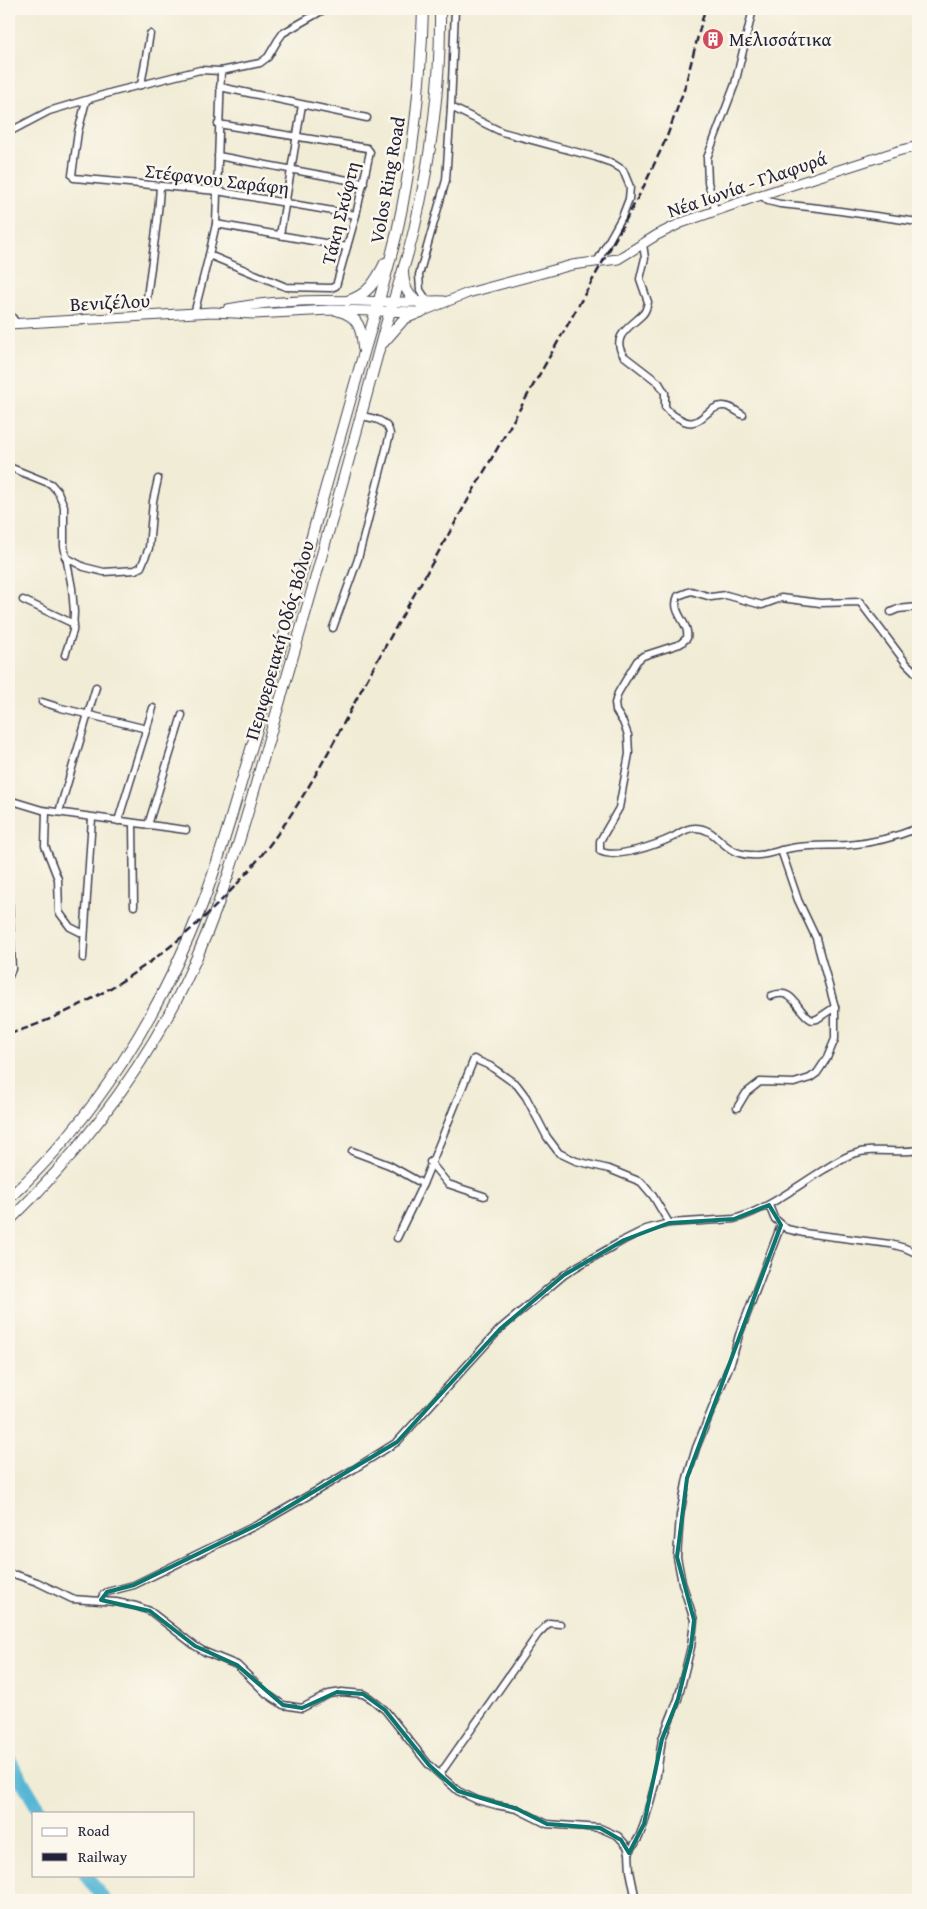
<svg xmlns="http://www.w3.org/2000/svg" width="927" height="1909" viewBox="0 0 927 1909" font-family="'Gentium Book Plus',serif">
<rect width="100%" height="100%" fill="#fbf7ec"/>
<filter id="ink" filterUnits="userSpaceOnUse"><feTurbulence type="fractalNoise" baseFrequency=".02" numOctaves="2"/><feDisplacementMap in="SourceGraphic" scale="10" xChannelSelector="R" yChannelSelector="G"/><feConvolveMatrix kernelMatrix="1 2 1 2 8 2 1 2 1" color-interpolation-filters="sRGB"/></filter>
<filter id="wash" filterUnits="userSpaceOnUse"><feTurbulence type="fractalNoise" baseFrequency=".0096" numOctaves="4" result="noise"/><feDisplacementMap in="SourceGraphic" scale="20" xChannelSelector="R" yChannelSelector="G"/><feGaussianBlur stdDeviation="1.12" result="paint"/><feColorMatrix in="noise" values="0 0 0 0 0 0 0 0 0 0 0 0 0 0 0 0 0 1.4 0 .05"/><feComposite in="paint" operator="in"/></filter>
<g filter="url(#wash)">
<rect width="100%" height="100%" fill="#f1ecd5"/>
<g fill="none" stroke-linecap="round" stroke-linejoin="round">
<g stroke="#56b6d5" stroke-width="14">
<polyline points="9,1759 41,1813"/>
<polyline points="86,1875 104,1900"/>
</g>
</g>
</g>
<g filter="url(#ink)">
<g fill="none" stroke-linecap="round" stroke-linejoin="round">
<g stroke="#414052" stroke-width="9">
<g id="street">
<polyline points="141,85 150,34"/>
<polyline points="220,87 367,118"/>
<polyline points="86,101 78,132 72,175 74,178 217,191 356,215"/>
<polyline points="451,107 502,132 595,157 612,163 623,170 630,187 629,199 622,217 598,260"/>
<polyline points="9,132 49,111 113,92 200,70 221,71 260,63 268,57 278,40 283,33 325,9"/>
<polyline points="218,156 364,183"/>
<polyline points="761,195 768,201 780,204 819,208 918,222"/>
<polyline points="715,210 708,182 707,158 735,84 753,9"/>
<polyline points="216,224 347,247"/>
<polyline points="280,235 302,105"/>
<path d="M643 244 645 258 640 279 648 302C647 306 646 311 643 314 633 325 609 336 624 356L659 383 665 393V407C670 414 676 417 684 421 701 428 706 407 722 406 730 405 737 412 743 415"/>
<polyline points="209,255 286,287 331,288 336,286 356,215 370,152 367,148 218,124"/>
<polyline points="428,302 420,290 419,275 446,180 451,107 455,9"/>
<polyline points="9,313 17,324"/>
<polyline points="194,314 209,255 216,224 221,71"/>
<path d="M145 316C149 273 158 230 160 186"/>
<polyline points="9,467 51,484 58,492 64,506 64,546 72,588 74,612 73,631 65,655"/>
<polyline points="65,557 84,567 104,572 135,570 141,567 149,548 153,501 158,479"/>
<polyline points="23,600 74,624"/>
<polyline points="891,612 898,609 918,607"/>
<path d="M333 628 358 559 390 434C388 420 373 418 361 416"/>
<path d="M918 675 906 663 860 602 820 603 781 598 762 605 726 595 711 597 691 591 678 596C670 613 690 622 687 638L680 644 643 656 637 661 618 693 615 703 616 711 623 722 628 735 629 754 619 808 600 841V851C615 860 658 844 673 837 680 833 686 828 694 828 715 827 721 848 739 853 760 860 778 849 798 847 815 845 832 846 848 845 872 843 896 837 918 828"/>
<polyline points="42,702 61,708 147,729"/>
<polyline points="9,800 42,810 186,830"/>
<polyline points="46,811 45,846 58,879 59,912 70,927 84,934"/>
<polyline points="59,812 96,687"/>
<polyline points="118,821 153,708"/>
<polyline points="133,823 134,906"/>
<polyline points="148,825 182,715"/>
<polyline points="9,904 12,969 9,976"/>
<polyline points="83,958 92,818"/>
<path d="M771 996C795 986 796 1012 812 1020L817 1019 835 1007"/>
<polyline points="737,1108 746,1093 760,1082 794,1083 810,1078 817,1073 827,1058 835,1039 835,1007 819,950 816,938 798,900 781,850"/>
<polyline points="352,1151 389,1165 423,1184"/>
<polyline points="430,1162 448,1184 484,1196"/>
<polyline points="769,1205 774,1218 787,1229 804,1233 890,1244 905,1248 918,1254"/>
<polyline points="397,1238 423,1184 474,1059 490,1066 517,1085 526,1097 547,1137 559,1153 576,1161 609,1169 641,1182 653,1196 669,1223"/>
<polyline points="9,1575 17,1575 37,1582 72,1599 116,1602 136,1606 150,1611 195,1646 205,1652 237,1665 267,1694 283,1705 302,1708 329,1694 342,1692 363,1694 370,1698 385,1710 429,1765 458,1791 477,1800 496,1805 517,1809 547,1824 600,1828 618,1836 627,1846 629,1853 630,1871 636,1900"/>
<path d="M101 1600 103 1595 107 1592 134 1585 261 1523 354 1469 397 1442 500 1329 564 1275 578 1266 624 1240 646 1229 669 1223 734 1219C767 1210 795 1187 825 1169 834 1164 843 1157 853 1154 874 1147 897 1154 918 1150"/>
<polyline points="440,1774 538,1634 549,1623 560,1624"/>
<polyline points="629,1853 639,1837 644,1824 656,1781 662,1739 678,1699 691,1647 694,1620 682,1583 677,1557 680,1515 687,1478 696,1448 732,1360 739,1335 781,1225"/>
</g>
</g>
<g stroke="#414052" stroke-width="11">
<g id="secondary">
<path d="M228 309C285 297 344 301 402 302 416 303 430 300 444 301"/>
<polyline points="9,324 213,312 254,314 330,310 421,312 468,293 572,265 618,259 657,235 681,223 761,195 898,151 918,146"/>
</g>
</g>
<g stroke="#414052" stroke-width="12">
<g id="primary">
<path d="M403 273C404 287 408 297 420 303"/>
<path d="M347 301C368 295 376 281 385 263"/>
<path d="M339 311C358 316 362 329 363 348"/>
<polyline points="383,343 404,319 421,312"/>
<path d="M9 1198C95 1119 160 1014 202 905 222 853 236 799 252 746 276 668 297 589 319 511 334 459 348 407 363 356 375 315 387 274 397 232 413 159 421 83 423 9"/>
<path d="M9 1221C81 1151 140 1075 184 985 221 909 243 830 266 749 286 679 307 610 326 540 346 471 365 401 384 331 394 298 406 264 414 230 431 158 441 83 440 9"/>
</g>
</g>
<use href="#street" stroke="#fff" stroke-width="6"/>
<use href="#secondary" stroke="#fff" stroke-width="9"/>
<use href="#primary" stroke="#fff" stroke-width="10"/>
<path stroke="#22223b" stroke-width="2.5" stroke-dasharray="8 4" stroke-linecap="butt" d="M9 1034C121 999 223 916 288 819 315 779 336 738 358 696 384 648 411 600 438 553 506 432 577 311 643 188L666 139 684 90 705 9"/>
</g>
</g>
<path fill="none" stroke="#0f766e" stroke-width="4" stroke-linejoin="round" d="M769 1205 781 1225 687 1478 677 1557 694 1620 691 1647 678 1699 662 1739 644 1824 629 1853 621 1840 600 1828 547 1824 517 1809 458 1791 429 1765 385 1710 363 1694 337 1692 302 1708 283 1705 237 1665 195 1646 150 1611 101 1600 107 1592 134 1585 261 1523 397 1442 500 1329 564 1275 624 1240 669 1223 734 1219Z"/>
<defs>
<g id="building-disc" transform="scale(1.125)"><circle r="9.5" fill="#d1495b" stroke="#fbf7ec"/><path d="M-4-6H4V6H1V3H-1V6H-4ZM-2.5-4.3h1.7v1.8h-1.7ZM.8-4.3h1.7v1.8H.8ZM-2.5-1h1.7V.8h-1.7ZM.8-1h1.7V.8H.8Z" fill="#fff"/></g>
</defs>
<g fill-rule="evenodd">
<use href="#building-disc" x="713" y="39"/>
</g>
<g text-anchor="middle" stroke-width="5" stroke-linejoin="round" paint-order="stroke">
<g font-size="19" fill="#22223b" stroke="#fbf7ec" text-anchor="start">
<text x="729" y="46">Μελισσάτικα</text>
</g>
<g font-size="19" fill="#22223b" stroke="#fbf7ec">
<text transform="translate(217 179) rotate(7)" y="7">Στέφανου Σαράφη</text>
<text transform="translate(387 180) rotate(-80)" y="7">Volos Ring Road</text>
<text transform="translate(747 184) rotate(-19)" y="7">Νέα Ιωνία - Γλαφυρά</text>
<text transform="translate(340 213) rotate(-76)" y="7">Τάκη Σκύφτη</text>
<text transform="translate(110 302) rotate(-3)" y="7">Βενιζέλου</text>
<text transform="translate(279 640) rotate(-74)" y="7">Περιφερειακή Οδός Βόλου</text>
</g>
</g>
<rect width="927" height="1909" fill="none" stroke="#fbf7ec" stroke-width="30"/>
<rect x="32" y="1812" width="162" height="65" fill="#fbf7ec" stroke="#a4a2a5"/>
<rect x="42" y="1828" width="25" height="8" fill="#ffffff" stroke="#a4a2a5"/>
<text x="78" y="1836" font-size="15" fill="#22223b">Road</text>
<rect x="42" y="1853" width="25" height="8" fill="#22223b" stroke="#a4a2a5"/>
<text x="78" y="1862" font-size="15" fill="#22223b">Railway</text>
</svg>
